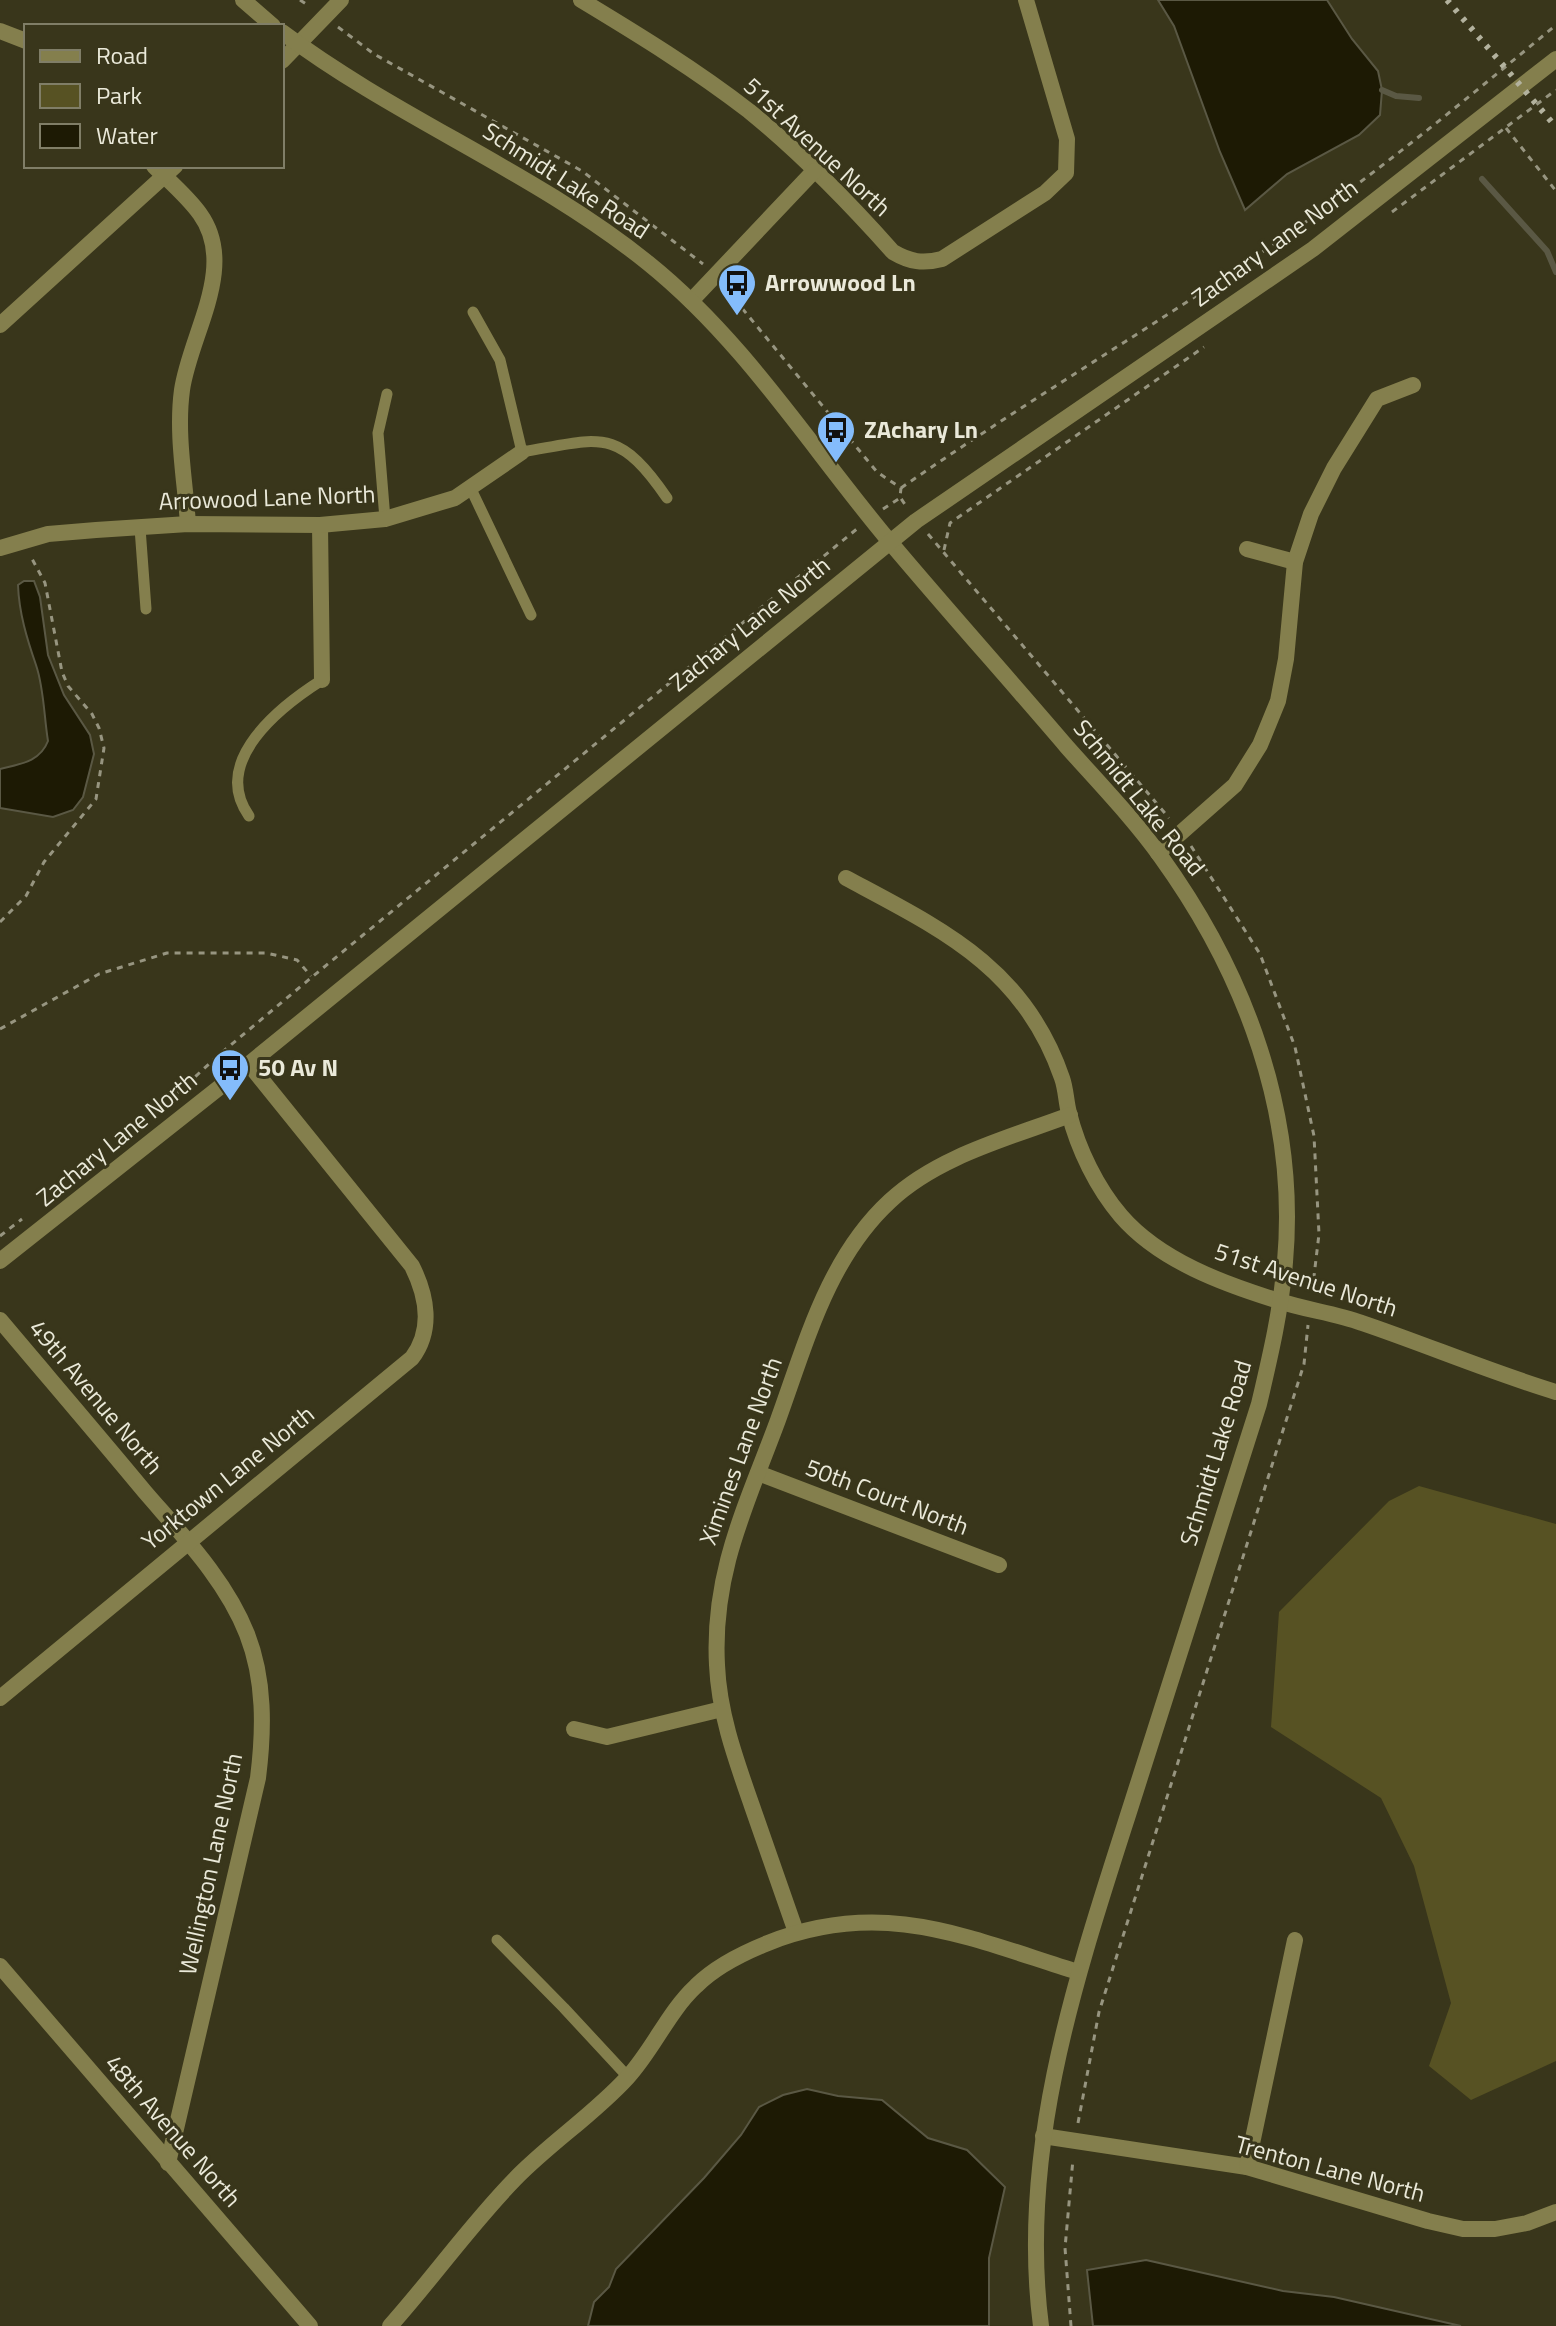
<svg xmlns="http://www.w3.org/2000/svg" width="1556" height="2326" viewBox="0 0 1556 2326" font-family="'Titillium Web',sans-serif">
<rect width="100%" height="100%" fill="#39361b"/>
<polygon fill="#575223" points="1419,1486 1556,1524 1556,2061 1471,2100 1429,2066 1451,2003 1414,1866 1381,1798 1271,1727 1279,1612 1389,1501"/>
<g fill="#1d1a04" stroke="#5a5844" stroke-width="2">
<polygon points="1158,0 1327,0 1352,39 1378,71 1382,90 1380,115 1359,135 1287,174 1245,210 1220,152 1174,26"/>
<path d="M24 581H34L40 597 48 655 64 695 90 735 94 754 83 797 73 810 53 817 0 808V769C20 764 40 762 48 741 44 717 44 688 36 665 27 639 19 613 18 585Z"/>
<polygon points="807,2089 838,2096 882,2100 928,2138 967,2150 1005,2187 989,2258 989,2326 588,2326 594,2302 609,2287 616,2269 704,2178 741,2135 759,2107 783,2095"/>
<polygon points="1146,2260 1283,2291 1334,2297 1461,2326 1093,2326 1087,2270"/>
</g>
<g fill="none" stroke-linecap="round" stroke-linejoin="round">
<g stroke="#5a5844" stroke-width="6">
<polyline points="1382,90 1396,96 1419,98"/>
<polyline points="1482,179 1547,251 1556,272"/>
</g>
<g stroke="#979580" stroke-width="3" stroke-dasharray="6 6" stroke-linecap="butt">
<polyline points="300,0 309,6"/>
<polyline points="338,27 374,54 582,171 703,264"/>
<polyline points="1506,128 1556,191"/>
<polyline points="1392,212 1556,90"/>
<polyline points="727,290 877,472 901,488 900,497 906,506"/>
<path d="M901 488C1034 396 1175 314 1307 221 1393 160 1475 92 1556 25"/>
<polyline points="883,509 900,498"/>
<polyline points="928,534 1169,818"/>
<polyline points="944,550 950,523 1204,347"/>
<polyline points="1191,846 1260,954 1295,1047 1314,1136 1319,1234 1312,1293"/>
<polyline points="0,922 26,896 44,862 96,799 104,748 99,728 92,714 68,686 62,672 45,583 30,555"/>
<polyline points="0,1029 99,974 167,953 266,953 297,960 311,976"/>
<polyline points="151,1117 220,1054 312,977 858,528"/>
<polyline points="0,1236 22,1219"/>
<polyline points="1078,2123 1099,2012 1304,1364 1308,1325"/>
<polyline points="1071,2326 1065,2248 1073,2159"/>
</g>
<g stroke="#847f4d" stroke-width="11">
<path d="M473 312 500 360 522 452C599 439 617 425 667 498"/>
<polyline points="471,489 531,615"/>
<polyline points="385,519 378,433 387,394"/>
<polyline points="140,528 146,609"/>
<path d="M249 816C210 761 281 706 322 680"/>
<polyline points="497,1940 564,2008 628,2077"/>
</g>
<g stroke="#847f4d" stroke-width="16">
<path d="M581 0C639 35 696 70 749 111 797 150 852 206 893 252 910 262 923 264 942 259L1045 193 1066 173 1067 139 1026 0"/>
<polyline points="0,31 26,41"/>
<polyline points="282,61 341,0"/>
<path d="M154 166C169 181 188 197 200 214 238 267 190 334 182 390 176 434 185 480 188 524"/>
<polyline points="691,301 814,171"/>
<polyline points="0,325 175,166"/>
<polyline points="320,525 322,680"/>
<polyline points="0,548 48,534 96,530 188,524 320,525 385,519 455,498 522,452"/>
<polyline points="1247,549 1295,562"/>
<polyline points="1158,853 1235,785 1260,745 1278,701 1286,659 1295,562 1311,514 1334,468 1377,399 1413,385"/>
<path d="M846 878C941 929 1024 967 1062 1078 1066 1089 1066 1102 1069 1113 1078 1149 1097 1188 1121 1216 1160 1261 1224 1284 1279 1301 1306 1310 1335 1313 1362 1323 1427 1345 1490 1372 1556 1392"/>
<path d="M0 1320C48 1377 97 1434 145 1492 182 1535 226 1580 247 1634 265 1680 264 1730 258 1778L168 2163"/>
<polyline points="758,1473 999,1565"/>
<path d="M0 1698 412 1358C433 1330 427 1296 412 1266L249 1064"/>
<polyline points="574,1729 607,1737 722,1709"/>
<path d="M796 1932C781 1890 767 1848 752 1806 736 1760 719 1714 717 1665 712 1572 747 1504 778 1420 806 1343 828 1258 890 1201 938 1156 1009 1138 1070 1115"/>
<polyline points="0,1966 310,2326"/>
<polyline points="1043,2136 1247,2167 1428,2221 1463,2229 1495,2229 1527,2223 1556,2212"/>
<polyline points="1247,2167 1295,1940"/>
<path d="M390 2326C433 2278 470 2225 515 2179 550 2143 593 2115 627 2078 653 2050 668 2012 696 1986 715 1967 743 1953 768 1943 883 1897 968 1938 1078 1972"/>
</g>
<g stroke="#847f4d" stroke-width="16">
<polyline points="243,0 273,26"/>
<path d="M282 32C398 119 535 172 648 263 745 341 811 448 890 542 948 611 1009 679 1067 747 1099 783 1133 818 1161 857 1246 975 1298 1115 1285 1262 1281 1311 1270 1357 1259 1404 1218 1533 1177 1661 1136 1790 1081 1963 1017 2141 1041 2326"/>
<polyline points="0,1261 249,1064 916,521 1313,249 1556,59"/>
</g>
<polyline stroke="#b3b29e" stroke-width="6" stroke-dasharray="4 8" stroke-linecap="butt" points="1447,0 1556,127"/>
</g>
<defs>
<g id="bus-pin" transform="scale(2)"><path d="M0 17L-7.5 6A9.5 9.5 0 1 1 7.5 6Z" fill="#84bcfb" stroke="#39361b"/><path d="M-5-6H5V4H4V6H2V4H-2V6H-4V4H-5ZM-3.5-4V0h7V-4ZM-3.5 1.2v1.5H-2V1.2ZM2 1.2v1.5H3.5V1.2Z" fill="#111"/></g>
</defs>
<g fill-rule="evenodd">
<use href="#bus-pin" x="737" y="283"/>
<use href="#bus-pin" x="836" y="430"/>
<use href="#bus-pin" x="230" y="1068"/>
</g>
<g text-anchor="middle" stroke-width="6" stroke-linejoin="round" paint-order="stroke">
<g font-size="24" fill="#eae9d9" stroke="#39361b">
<text transform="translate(817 147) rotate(43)" y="8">51st Avenue North</text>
<text transform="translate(566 181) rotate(33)" y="8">Schmidt Lake Road</text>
<text transform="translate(1275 243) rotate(-36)" y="8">Zachary Lane North</text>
<text transform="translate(267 498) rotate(-2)" y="8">Arrowood Lane North</text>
<text transform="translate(750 624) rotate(-39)" y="8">Zachary Lane North</text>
<text transform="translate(1139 798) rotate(51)" y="8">Schmidt Lake Road</text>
<text transform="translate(117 1139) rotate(-39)" y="8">Zachary Lane North</text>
<text transform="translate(1306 1280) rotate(18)" y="8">51st Avenue North</text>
<text transform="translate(96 1397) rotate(50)" y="8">49th Avenue North</text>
<text transform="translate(741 1451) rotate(-70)" y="8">Ximines Lane North</text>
<text transform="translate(1216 1453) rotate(-73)" y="8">Schmidt Lake Road</text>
<text transform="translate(228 1478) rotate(-39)" y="8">Yorktown Lane North</text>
<text transform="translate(887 1497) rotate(21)" y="8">50th Court North</text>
<text transform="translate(211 1864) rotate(-78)" y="8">Wellington Lane North</text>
<text transform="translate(173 2131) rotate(49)" y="8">48th Avenue North</text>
<text transform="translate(1330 2169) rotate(15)" y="8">Trenton Lane North</text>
</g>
<g font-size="24" font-weight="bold" fill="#eae9d9" stroke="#39361b" text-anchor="start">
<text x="765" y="291">Arrowwood Ln</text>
<text x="864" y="438">ZAchary Ln</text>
<text x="258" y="1076">50 Av N</text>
</g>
</g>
<rect x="24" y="24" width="260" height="144" fill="#39361b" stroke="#807e67" stroke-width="2"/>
<rect x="40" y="50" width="40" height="12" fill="#847f4d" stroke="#807e67" stroke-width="2"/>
<text x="96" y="64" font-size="24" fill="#eae9d9">Road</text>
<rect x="40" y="84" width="40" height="24" fill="#575223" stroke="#807e67" stroke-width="2"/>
<text x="96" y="104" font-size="24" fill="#eae9d9">Park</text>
<rect x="40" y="124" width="40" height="24" fill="#1d1a04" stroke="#807e67" stroke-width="2"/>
<text x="96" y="144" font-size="24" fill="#eae9d9">Water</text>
</svg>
